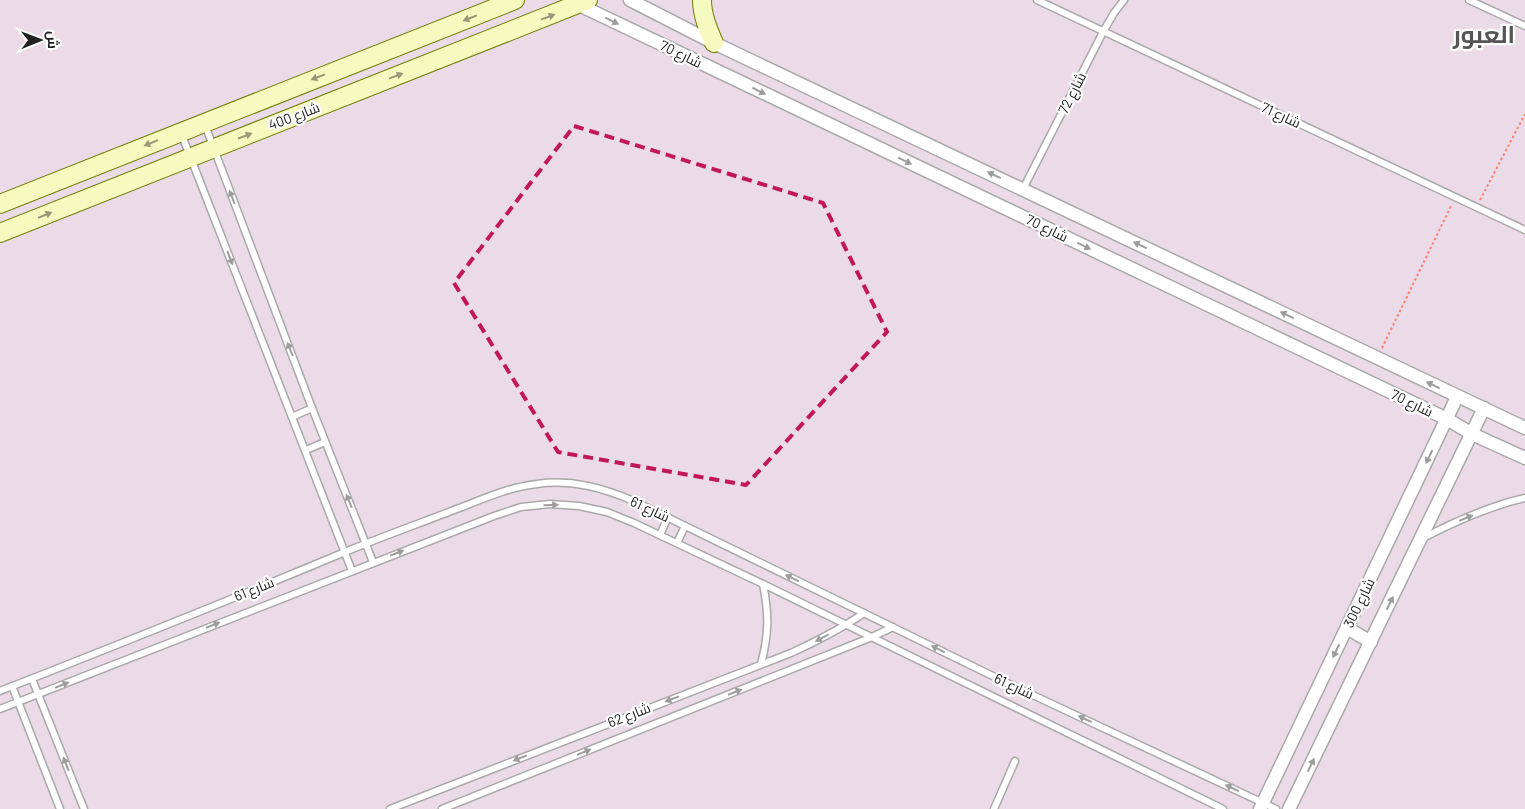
<svg xmlns="http://www.w3.org/2000/svg" width="1525" height="809" viewBox="0 0 1525 809" font-family="Barlow,Cairo,sans-serif">
<rect width="100%" height="100%" fill="#f2efe9"/>
<rect fill="#ebdbe8" x="0" y="0" width="1525" height="809"/>
<g fill="none" stroke-linecap="round" stroke-linejoin="round">
<g stroke="#a9a9a9" stroke-width="9">
<g id="lane">
<polyline points="1037,0 1525,230"/>
<polyline points="1469,0 1525,26"/>
<polyline points="205,125 312,408 373,562"/>
<polyline points="181,133 352,571"/>
<polyline points="1023,189 1103,32 1114,13 1124,0"/>
<polyline points="292,417 312,408"/>
<polyline points="306,450 325,442"/>
<polyline points="660,535 668,517"/>
<path d="M1423 538C1456 521 1489 506 1525 498"/>
<polyline points="677,543 685,526"/>
<path d="M761 664C769 634 769 614 763 584"/>
<polyline points="32,679 84,809"/>
<polyline points="12,686 60,809"/>
<path d="M0 691C115 646 230 600 345 552 381 537 418 524 454 510 481 500 508 487 537 484 572 479 604 488 636 502L1003 681 1276 809"/>
<polyline points="0,709 494,516 521,507 550,504 579,506 607,512 634,523 763,584 1223,809"/>
<path d="M390 809 791 653C817 641 841 629 864 613"/>
<polyline points="442,809 872,637 893,627"/>
<polyline points="994,809 1015,761"/>
</g>
</g>
<g stroke="#a9a9a9" stroke-width="15">
<g id="street">
<polyline points="630,0 714,43 1525,428"/>
<polyline points="573,2 1447,419 1472,434 1525,458"/>
<polyline points="1347,628 1371,642"/>
<polyline points="1260,809 1457,397"/>
<polyline points="1289,809 1484,408"/>
</g>
</g>
<g stroke="#707d05" stroke-width="20">
<g id="secondary">
<path d="M702 0C702 15 708 29 714 43"/>
<polyline points="0,204 515,0"/>
<polyline points="0,233 588,0"/>
</g>
</g>
<g stroke="#fa8072" stroke-width="2" stroke-dasharray="2.5 2.5" stroke-linecap="butt">
<polyline points="1480,200 1525,114"/>
<polyline points="1382,348 1451,206"/>
</g>
<use href="#lane" stroke="#fff" stroke-width="6"/>
<use href="#street" stroke="#fff" stroke-width="12"/>
<use href="#secondary" stroke="#f7fabf" stroke-width="18"/>
</g>
<defs><path id="oneway-solid" d="M-6-.8H1V-3.2L6.5 0L1 3.2V.8H-6Z" transform="scale(1.25)"/></defs>
<g fill="#979978">
<use href="#oneway-solid" transform="translate(548 17) rotate(-21)"/>
<use href="#oneway-solid" transform="translate(470 18) rotate(159)"/>
<use href="#oneway-solid" transform="translate(396 76) rotate(-21)"/>
<use href="#oneway-solid" transform="translate(318 77) rotate(159)"/>
<use href="#oneway-solid" transform="translate(245 136) rotate(-21)"/>
<use href="#oneway-solid" transform="translate(151 143) rotate(158)"/>
<use href="#oneway-solid" transform="translate(45 215) rotate(-22)"/>
</g>
<g fill="#9c9c9c">
<use href="#oneway-solid" transform="translate(612 21) rotate(26)"/>
<use href="#oneway-solid" transform="translate(759 91) rotate(26)"/>
<use href="#oneway-solid" transform="translate(905 161) rotate(26)"/>
<use href="#oneway-solid" transform="translate(994 175) rotate(-155)"/>
<use href="#oneway-solid" transform="translate(232 197) rotate(-111)"/>
<use href="#oneway-solid" transform="translate(1140 245) rotate(-154)"/>
<use href="#oneway-solid" transform="translate(1084 246) rotate(26)"/>
<use href="#oneway-solid" transform="translate(230 258) rotate(69)"/>
<use href="#oneway-solid" transform="translate(1287 315) rotate(-154)"/>
<use href="#oneway-solid" transform="translate(290 349) rotate(-111)"/>
<use href="#oneway-solid" transform="translate(1433 385) rotate(-154)"/>
<use href="#oneway-solid" transform="translate(1429 457) rotate(116)"/>
<use href="#oneway-solid" transform="translate(349 501) rotate(-112)"/>
<use href="#oneway-solid" transform="translate(551 505) rotate(-1)"/>
<use href="#oneway-solid" transform="translate(1466 518) rotate(-22)"/>
<use href="#oneway-solid" transform="translate(397 553) rotate(-21)"/>
<use href="#oneway-solid" transform="translate(792 578) rotate(-154)"/>
<use href="#oneway-solid" transform="translate(1390 603) rotate(-64)"/>
<use href="#oneway-solid" transform="translate(213 625) rotate(-22)"/>
<use href="#oneway-solid" transform="translate(822 638) rotate(152)"/>
<use href="#oneway-solid" transform="translate(938 649) rotate(-154)"/>
<use href="#oneway-solid" transform="translate(1336 651) rotate(116)"/>
<use href="#oneway-solid" transform="translate(62 685) rotate(-22)"/>
<use href="#oneway-solid" transform="translate(735 692) rotate(-22)"/>
<use href="#oneway-solid" transform="translate(672 699) rotate(159)"/>
<use href="#oneway-solid" transform="translate(1085 719) rotate(-155)"/>
<use href="#oneway-solid" transform="translate(584 752) rotate(-22)"/>
<use href="#oneway-solid" transform="translate(520 758) rotate(159)"/>
<use href="#oneway-solid" transform="translate(66 764) rotate(-112)"/>
<use href="#oneway-solid" transform="translate(1311 765) rotate(-64)"/>
<use href="#oneway-solid" transform="translate(1232 788) rotate(-155)"/>
</g>
<path fill="none" stroke="#c2185b" stroke-width="4" stroke-dasharray="10 6" stroke-linejoin="round" d="M574 126 823 203 887 332 746 485 558 452 454 283Z"/>
<g text-anchor="middle" stroke-width="4.5" stroke-linejoin="round" paint-order="stroke">
<g font-size="14" fill="#222" stroke="#fff">
<text transform="translate(681 54) rotate(26)" y="5">شارع 70</text>
<text transform="translate(1072 93) rotate(-63)" y="5">شارع 72</text>
<text transform="translate(1281 115) rotate(25)" y="5">شارع 71</text>
<text transform="translate(294 116) rotate(-21)" y="5">شارع 400</text>
<text transform="translate(1047 228) rotate(26)" y="5">شارع 70</text>
<text transform="translate(1412 403) rotate(26)" y="5">شارع 70</text>
<text transform="translate(650 509) rotate(25)" y="5">شارع 61</text>
<text transform="translate(254 589) rotate(-22)" y="5">شارع 61</text>
<text transform="translate(1359 603) rotate(-64)" y="5">شارع 300</text>
<text transform="translate(1014 686) rotate(25)" y="5">شارع 61</text>
<text transform="translate(629 715) rotate(-21)" y="5">شارع 62</text>
</g>
<g font-size="24" font-weight="bold" fill="#555" stroke="#fff">
<text x="1484" y="43">العبور</text>
</g>
</g>
<g transform="translate(40 40) rotate(89)" stroke="#ffffff" stroke-width="4" paint-order="stroke">
<path d="M0-4L9 19L0 12L-9 19Z" fill="#222222"/>
<text y="-8" font-size="14" font-weight="bold" text-anchor="middle" fill="#222222">ش</text>
</g>
</svg>
